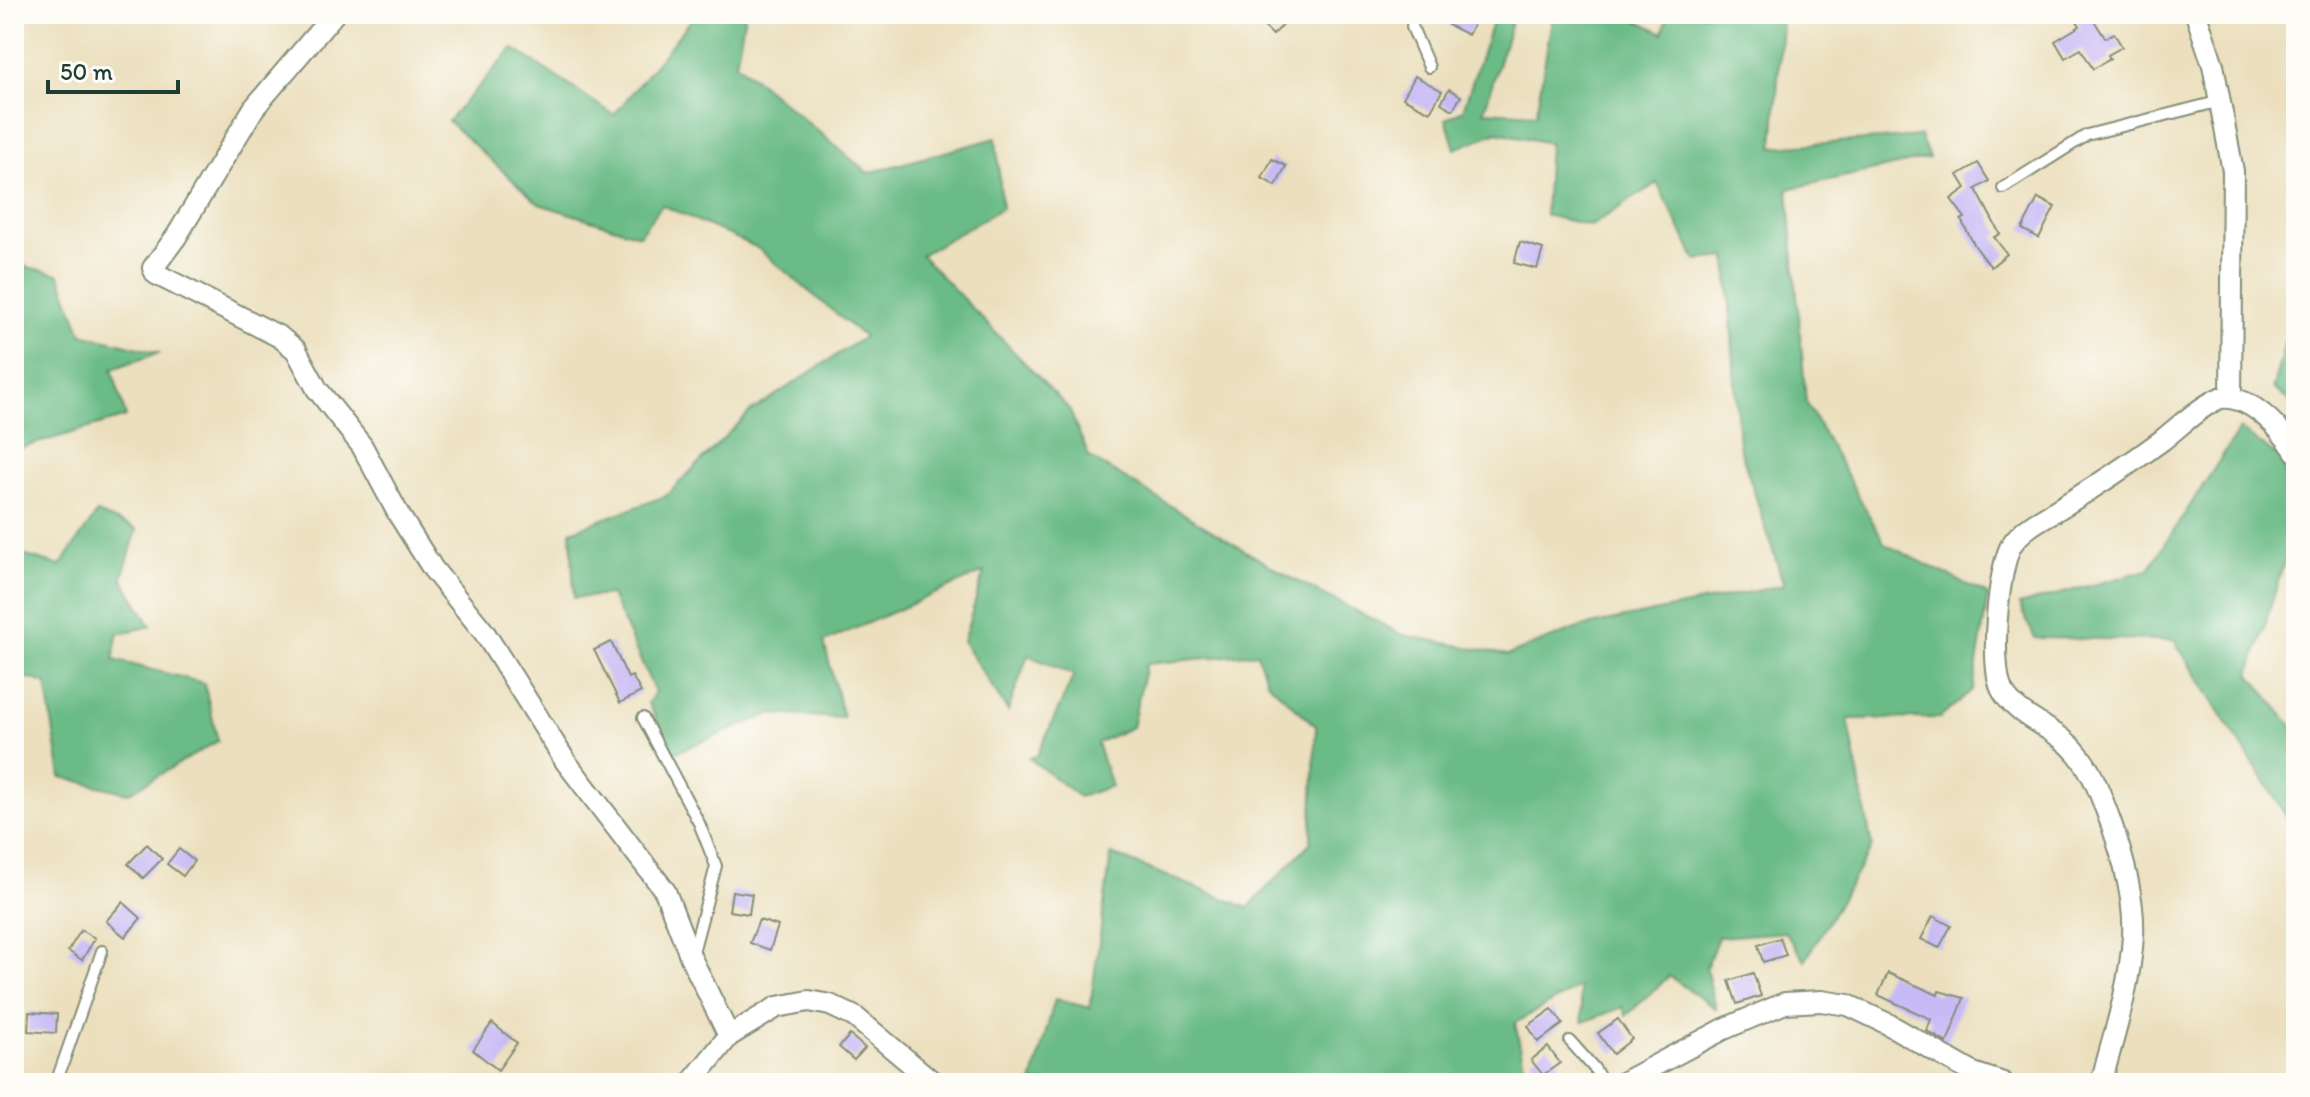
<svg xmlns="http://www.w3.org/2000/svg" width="2310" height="1097" viewBox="0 0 2310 1097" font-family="Itim,sans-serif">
<rect width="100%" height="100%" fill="#fdfcf7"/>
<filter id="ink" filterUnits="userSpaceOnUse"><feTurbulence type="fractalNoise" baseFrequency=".0125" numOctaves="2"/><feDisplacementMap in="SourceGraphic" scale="16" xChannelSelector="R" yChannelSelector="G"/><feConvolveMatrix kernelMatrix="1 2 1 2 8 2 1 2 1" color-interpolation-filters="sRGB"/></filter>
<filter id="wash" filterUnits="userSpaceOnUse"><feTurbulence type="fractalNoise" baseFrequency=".006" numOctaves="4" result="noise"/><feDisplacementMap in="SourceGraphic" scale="32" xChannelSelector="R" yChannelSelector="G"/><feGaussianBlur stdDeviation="1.8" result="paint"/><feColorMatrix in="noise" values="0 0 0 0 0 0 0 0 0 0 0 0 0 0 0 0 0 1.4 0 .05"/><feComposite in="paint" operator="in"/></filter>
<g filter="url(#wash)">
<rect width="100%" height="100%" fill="#ebdfbd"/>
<g fill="#6bbb86" stroke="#457c5d" stroke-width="2">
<polygon points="696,14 745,14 736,63 868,173 996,138 1002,208 921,255 1069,409 1089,457 1291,578 1403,635 1508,655 1581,627 1784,585 1739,445 1727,257 1696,260 1657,183 1591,226 1545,215 1549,143 1497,132 1455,149 1446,119 1463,110 1495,14 1511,23 1484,111 1536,114 1552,19 1561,14 1624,14 1663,33 1668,14 1776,14 1782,23 1773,147 1920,136 1929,158 1788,189 1806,402 1885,544 1988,595 1973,689 1940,718 1848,719 1872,847 1805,961 1785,932 1718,937 1706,968 1716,1009 1669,976 1626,1016 1623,1007 1583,1022 1579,987 1515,1023 1528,1083 1032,1083 1055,999 1090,1008 1111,854 1248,908 1311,842 1316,726 1267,682 1257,653 1146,664 1132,727 1097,743 1111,786 1079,797 1029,758 1037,756 1074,675 1028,655 1008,711 963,642 984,572 824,642 843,718 770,714 674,753 648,703 655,692 611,595 574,598 571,531 666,496 750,412 864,337 756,247 662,205 639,235 539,204 448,121 513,48 614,115"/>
<polygon points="14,264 59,274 82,334 159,353 112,369 126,417 24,447 14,454"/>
<polygon points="2296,299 2296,407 2273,388"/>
<polygon points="2240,429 2284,461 2292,536 2250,674 2296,731 2296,831 2174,640 2035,638 2019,605 2148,570"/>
<polygon points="97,513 137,529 122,578 151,626 117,634 114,660 204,683 218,741 128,793 61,777 46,683 14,674 14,552 60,566"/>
</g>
<g id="blocks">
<g fill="#c7b9f6">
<polygon points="1251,14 1294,14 1273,35"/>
<polygon points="1453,14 1469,14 1477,18 1468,35 1448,25"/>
<polygon points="2073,14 2090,14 2105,38 2114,33 2122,47 2108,55 2110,59 2093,69 2081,49 2065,58 2055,41 2080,26"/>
<polygon points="1415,76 1442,91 1430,112 1403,98"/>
<polygon points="1449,89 1461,96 1453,110 1441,103"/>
<polygon points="1272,159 1286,166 1276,186 1262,178"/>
<polygon points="1978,163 1989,181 1976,189 2000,234 1994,237 2007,254 1991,267 1975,246 1961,220 1965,218 1951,199 1966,188 1958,175"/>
<polygon points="2038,198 2055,207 2039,238 2022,229"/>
<polygon points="1520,242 1543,249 1537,269 1514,263"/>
<polygon points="611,642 628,678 632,676 641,692 620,703 594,650"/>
<polygon points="147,844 162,859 143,878 128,864"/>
<polygon points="179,849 194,861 183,876 167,864"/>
<polygon points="732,891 752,894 749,914 729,911"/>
<polygon points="123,902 141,918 125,937 106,921"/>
<polygon points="1933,916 1951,926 1939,948 1921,939"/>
<polygon points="759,920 778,926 770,950 750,943"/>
<polygon points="81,930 95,938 82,960 68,951"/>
<polygon points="1780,938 1786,955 1763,962 1758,945"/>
<polygon points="1753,973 1761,996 1737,1004 1729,981"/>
<polygon points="1888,973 1938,995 1939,991 1964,998 1947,1043 1927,1031 1931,1019 1878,995"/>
<polygon points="1552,1009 1563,1024 1538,1042 1528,1026"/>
<polygon points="29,1012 57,1014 56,1033 28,1031"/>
<polygon points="1618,1019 1632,1039 1613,1054 1598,1033"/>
<polygon points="492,1023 517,1043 498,1070 473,1050"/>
<polygon points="850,1035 865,1048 854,1060 839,1047"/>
<polygon points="1548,1047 1560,1063 1543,1075 1531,1060"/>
</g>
</g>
</g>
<g filter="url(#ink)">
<use href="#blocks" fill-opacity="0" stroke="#858e78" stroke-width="2"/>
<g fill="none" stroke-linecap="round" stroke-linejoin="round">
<g stroke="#858e78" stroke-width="14">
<g id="service">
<polyline points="1414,14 1412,27 1429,67"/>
<polyline points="2003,188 2087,135 2221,101"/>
<polyline points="643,718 699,823 716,866 692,956"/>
<polyline points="1570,1041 1594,1068 1603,1083"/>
<polyline points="1645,1070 1655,1083"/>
<polyline points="56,1083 102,951"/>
</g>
</g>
<g stroke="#858e78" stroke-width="24">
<g id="minor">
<polyline points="334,14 254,108 176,237 153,268 156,274 280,337 296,350 317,389 362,446 399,515 433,569 484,632 566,762 665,891 691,958 729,1036"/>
<polyline points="2196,14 2213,65 2233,171 2231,396"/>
<polyline points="691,1083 729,1036 777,1007 809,1001 830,1005 855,1017 934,1083"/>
<polyline points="1622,1083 1724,1029 1785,1003 1821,1001 1848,1005 1888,1024 1973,1073 2003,1083"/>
<path d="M2101 1083C2114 1035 2130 986 2133 936 2135 899 2123 857 2111 823 2102 799 2094 773 2077 753 2057 728 2019 719 2003 692 1989 669 1998 566 2012 544 2022 529 2041 519 2055 511 2092 489 2127 466 2161 441 2180 426 2198 408 2220 398 2250 394 2281 429 2296 452"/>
</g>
</g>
<use href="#service" stroke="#fff" stroke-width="10"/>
<use href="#minor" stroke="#fff" stroke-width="20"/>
</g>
</g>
<rect width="2310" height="1097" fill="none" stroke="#fdfcf7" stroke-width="48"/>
<path d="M48 80v12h130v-12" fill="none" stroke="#1f3d34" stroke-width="4"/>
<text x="60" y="80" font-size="24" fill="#1f3d34" stroke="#fdfcf7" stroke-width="6" paint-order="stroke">50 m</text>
</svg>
